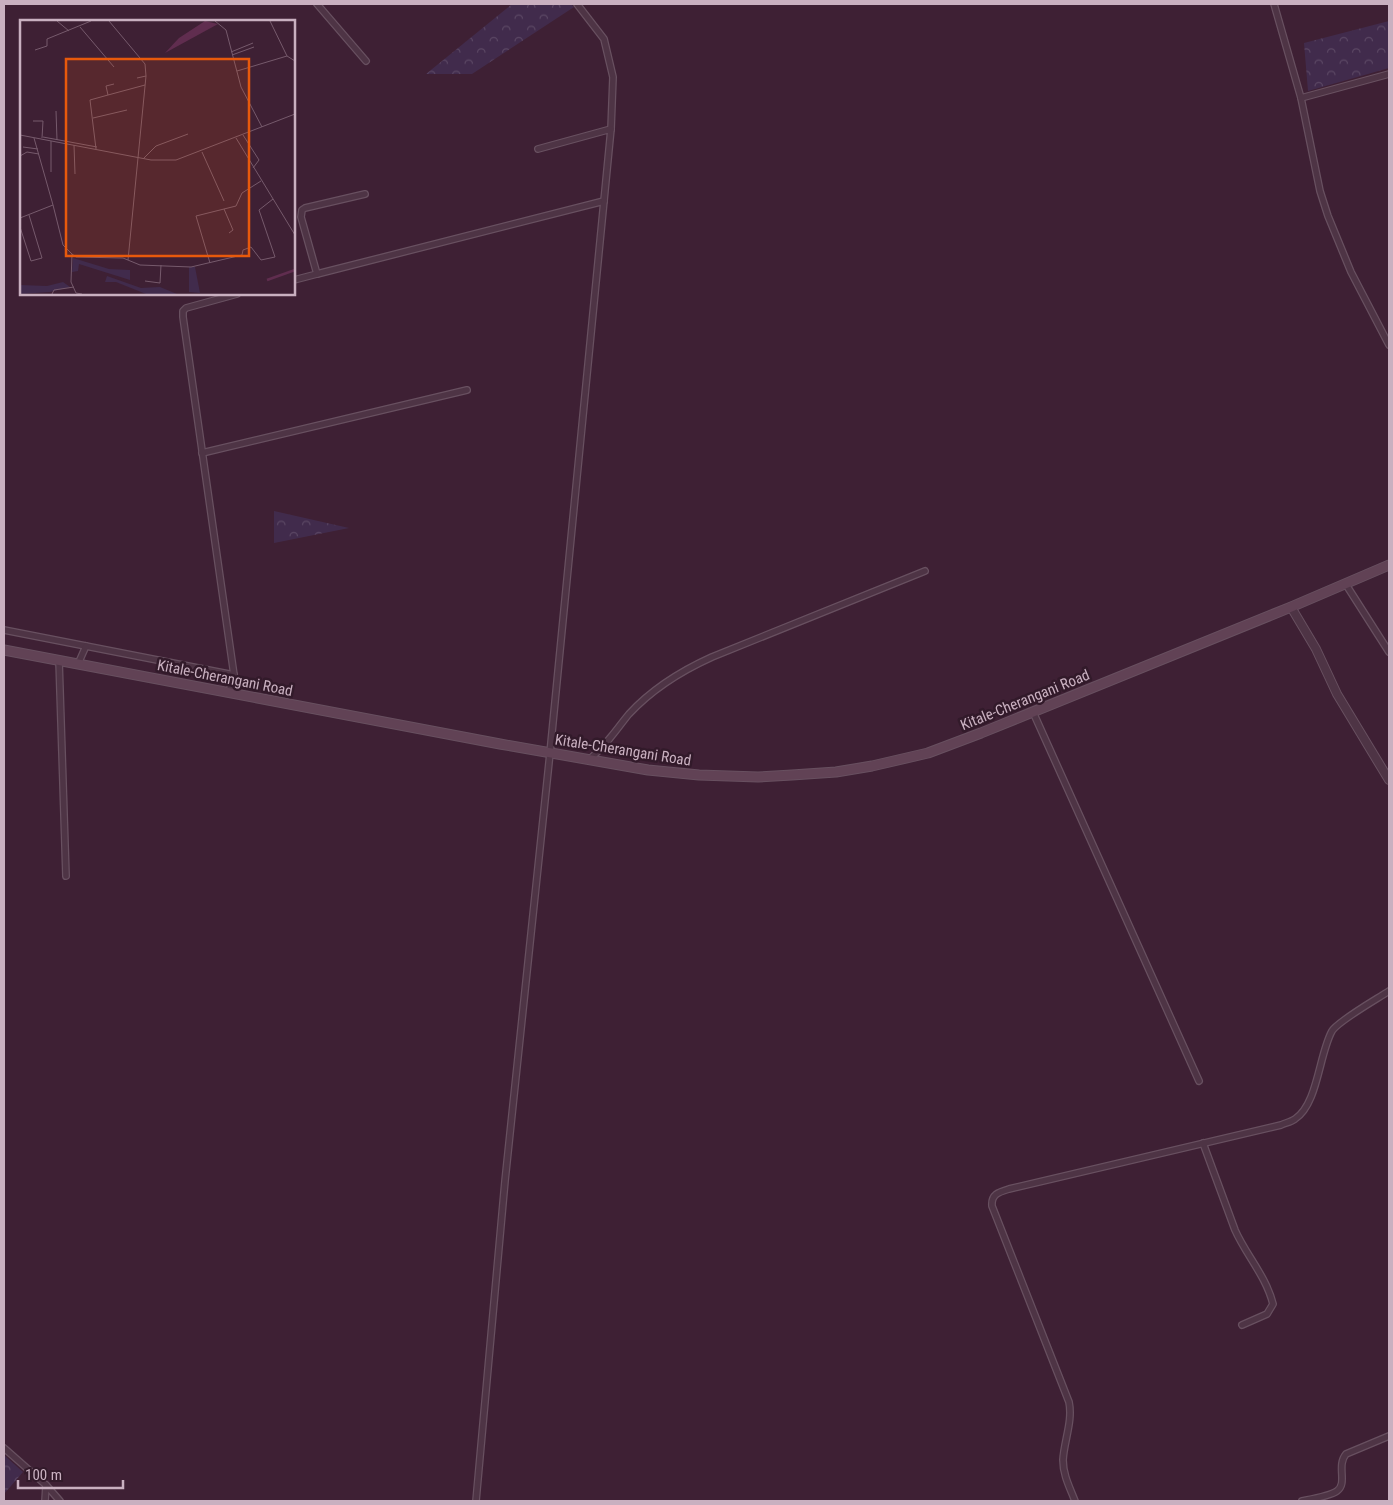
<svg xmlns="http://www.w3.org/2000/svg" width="1393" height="1505" viewBox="0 0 1393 1505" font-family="'Roboto Condensed',sans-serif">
<defs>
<pattern id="forest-crowns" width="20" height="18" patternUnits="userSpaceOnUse" patternTransform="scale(1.25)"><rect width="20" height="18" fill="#412b4c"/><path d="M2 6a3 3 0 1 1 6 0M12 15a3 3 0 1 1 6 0" fill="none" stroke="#5b4764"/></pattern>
</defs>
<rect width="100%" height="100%" fill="#3e2034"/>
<g fill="url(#forest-crowns)">
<polygon points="512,4 571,4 574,7 472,74 426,74"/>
<polygon points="1389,21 1389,68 1308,91 1304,43"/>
<polygon points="274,511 349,528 274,543"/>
<polygon points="4,1455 23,1472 4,1494"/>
</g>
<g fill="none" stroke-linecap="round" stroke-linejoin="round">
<g stroke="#685060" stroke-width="8">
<g id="minor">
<polyline points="317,4 366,61"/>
<polyline points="577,4 604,39 613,77 611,129"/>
<polyline points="1274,4 1301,98 1320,191 1328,216 1351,272 1389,345"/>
<polyline points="1301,98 1389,74"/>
<polyline points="317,274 604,201"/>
<polyline points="294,280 317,274 301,217 302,210 305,208 365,194"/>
<polyline points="202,453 467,390"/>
<polyline points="1345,583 1389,652"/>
<polyline points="4,630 234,675"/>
<polyline points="59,660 66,876"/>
<polyline points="78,664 86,646"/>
<polyline points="229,692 234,675 183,317 183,311 186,308 237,294"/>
<polyline points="1033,712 1199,1081"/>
<path d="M589 760C596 753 604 746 610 738 617 730 623 721 629 714 653 688 681 671 712 657L925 571"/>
<path d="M1203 1143 1235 1230C1246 1255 1266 1276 1273 1304L1267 1314 1242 1325"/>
<polyline points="4,1448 46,1485 45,1501"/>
<polyline points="46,1485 60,1501"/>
<polyline points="476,1501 505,1181 550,753 611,129 538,149"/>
<path d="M1075 1501C1070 1488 1063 1475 1063 1460 1064 1441 1073 1421 1069 1402L992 1206C991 1194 999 1192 1009 1189L1281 1125C1285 1123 1291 1122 1295 1119 1318 1104 1319 1054 1332 1031 1338 1021 1377 999 1389 991"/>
<path d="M1302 1501C1312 1499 1330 1496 1337 1491 1348 1483 1336 1466 1346 1454L1389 1436"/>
</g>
</g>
<g stroke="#685060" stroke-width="10">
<polyline id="tertiary" points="1291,607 1316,649 1337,694 1389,780"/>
</g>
<g stroke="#685060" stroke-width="11">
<polyline id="secondary" points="4,650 500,744 648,770 699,775 758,777 792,775 836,772 872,766 928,753 981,733 1291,607 1389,565"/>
</g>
<use href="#minor" stroke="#4e3445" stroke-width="5.5"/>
<use href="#tertiary" stroke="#4e3445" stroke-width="8"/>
<use href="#secondary" stroke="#614255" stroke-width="9"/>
</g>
<g text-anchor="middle" stroke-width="5" stroke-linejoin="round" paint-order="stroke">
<g font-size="15" fill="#c9b0c0" stroke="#321a2a">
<text transform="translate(225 678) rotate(11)" y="5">Kitale-Cherangani Road</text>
<text transform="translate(1025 700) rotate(-22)" y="5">Kitale-Cherangani Road</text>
<text transform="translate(623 750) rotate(9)" y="5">Kitale-Cherangani Road</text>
</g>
</g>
<g transform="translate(20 20)">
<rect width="275" height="275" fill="#3e2034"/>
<path d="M53 238 89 249 110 250V260L59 244 58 251 52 252ZM169 247H175L180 273 169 272ZM87 256 121 268 140 267 157 274H126L96 262H85ZM43 262 50 267 30 272 0 274V265L27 266Z" fill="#412b4c"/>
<path d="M185 1 198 4 145 33 159 18Z" fill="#602d4f"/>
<path fill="none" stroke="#602d4f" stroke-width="2.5" d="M247 260 275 250"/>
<path fill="none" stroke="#765a6c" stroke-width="1" d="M37 1 49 11M89 1 125 44 126 56M195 1 206 10 221 67 242 107M250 1 267 36M60 7 94 47M15 30 27 26V19L71 1M211 32 233 23M212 35 234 27M217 51 267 36 275 41M88 75 125 65M36 91 37 120M73 98 107 90M13 101H23L22 118M0 115 131 140H156L275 94M223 115 239 140 233 148M23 117 77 127M216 118 275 215M31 121V152M54 125 55 154M3 127 18 129M76 129 70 80 88 75 86 66 94 64M182 132 204 181M0 136 7 132 19 134M123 139 136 126 168 114M33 185 43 225 52 234 51 262 56 273 62 274M204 189 213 210 209 213M0 198 33 185 14 118M0 207 11 241 22 238 9 195M52 234 56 237 103 238 120 245 171 247 222 235 223 230 231 227 241 240 255 237 239 190 253 179M108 240 126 56 117 58M190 243 176 196 216 186 222 173 241 161M125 261 140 263 141 245M32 274 34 270 54 267"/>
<path fill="#e8590c" fill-opacity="0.15" stroke="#e8590c" stroke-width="2.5" d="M46 39H229V236H46Z"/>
<rect width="275" height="275" fill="none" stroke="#c9b0c0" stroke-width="2.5"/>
</g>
<rect width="1393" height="1505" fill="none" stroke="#c9b0c0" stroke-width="10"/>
<path d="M18 1480v8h105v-8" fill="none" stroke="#c9b0c0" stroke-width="2.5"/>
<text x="25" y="1480" font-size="15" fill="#c9b0c0" stroke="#321a2a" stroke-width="4" paint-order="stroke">100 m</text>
</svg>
